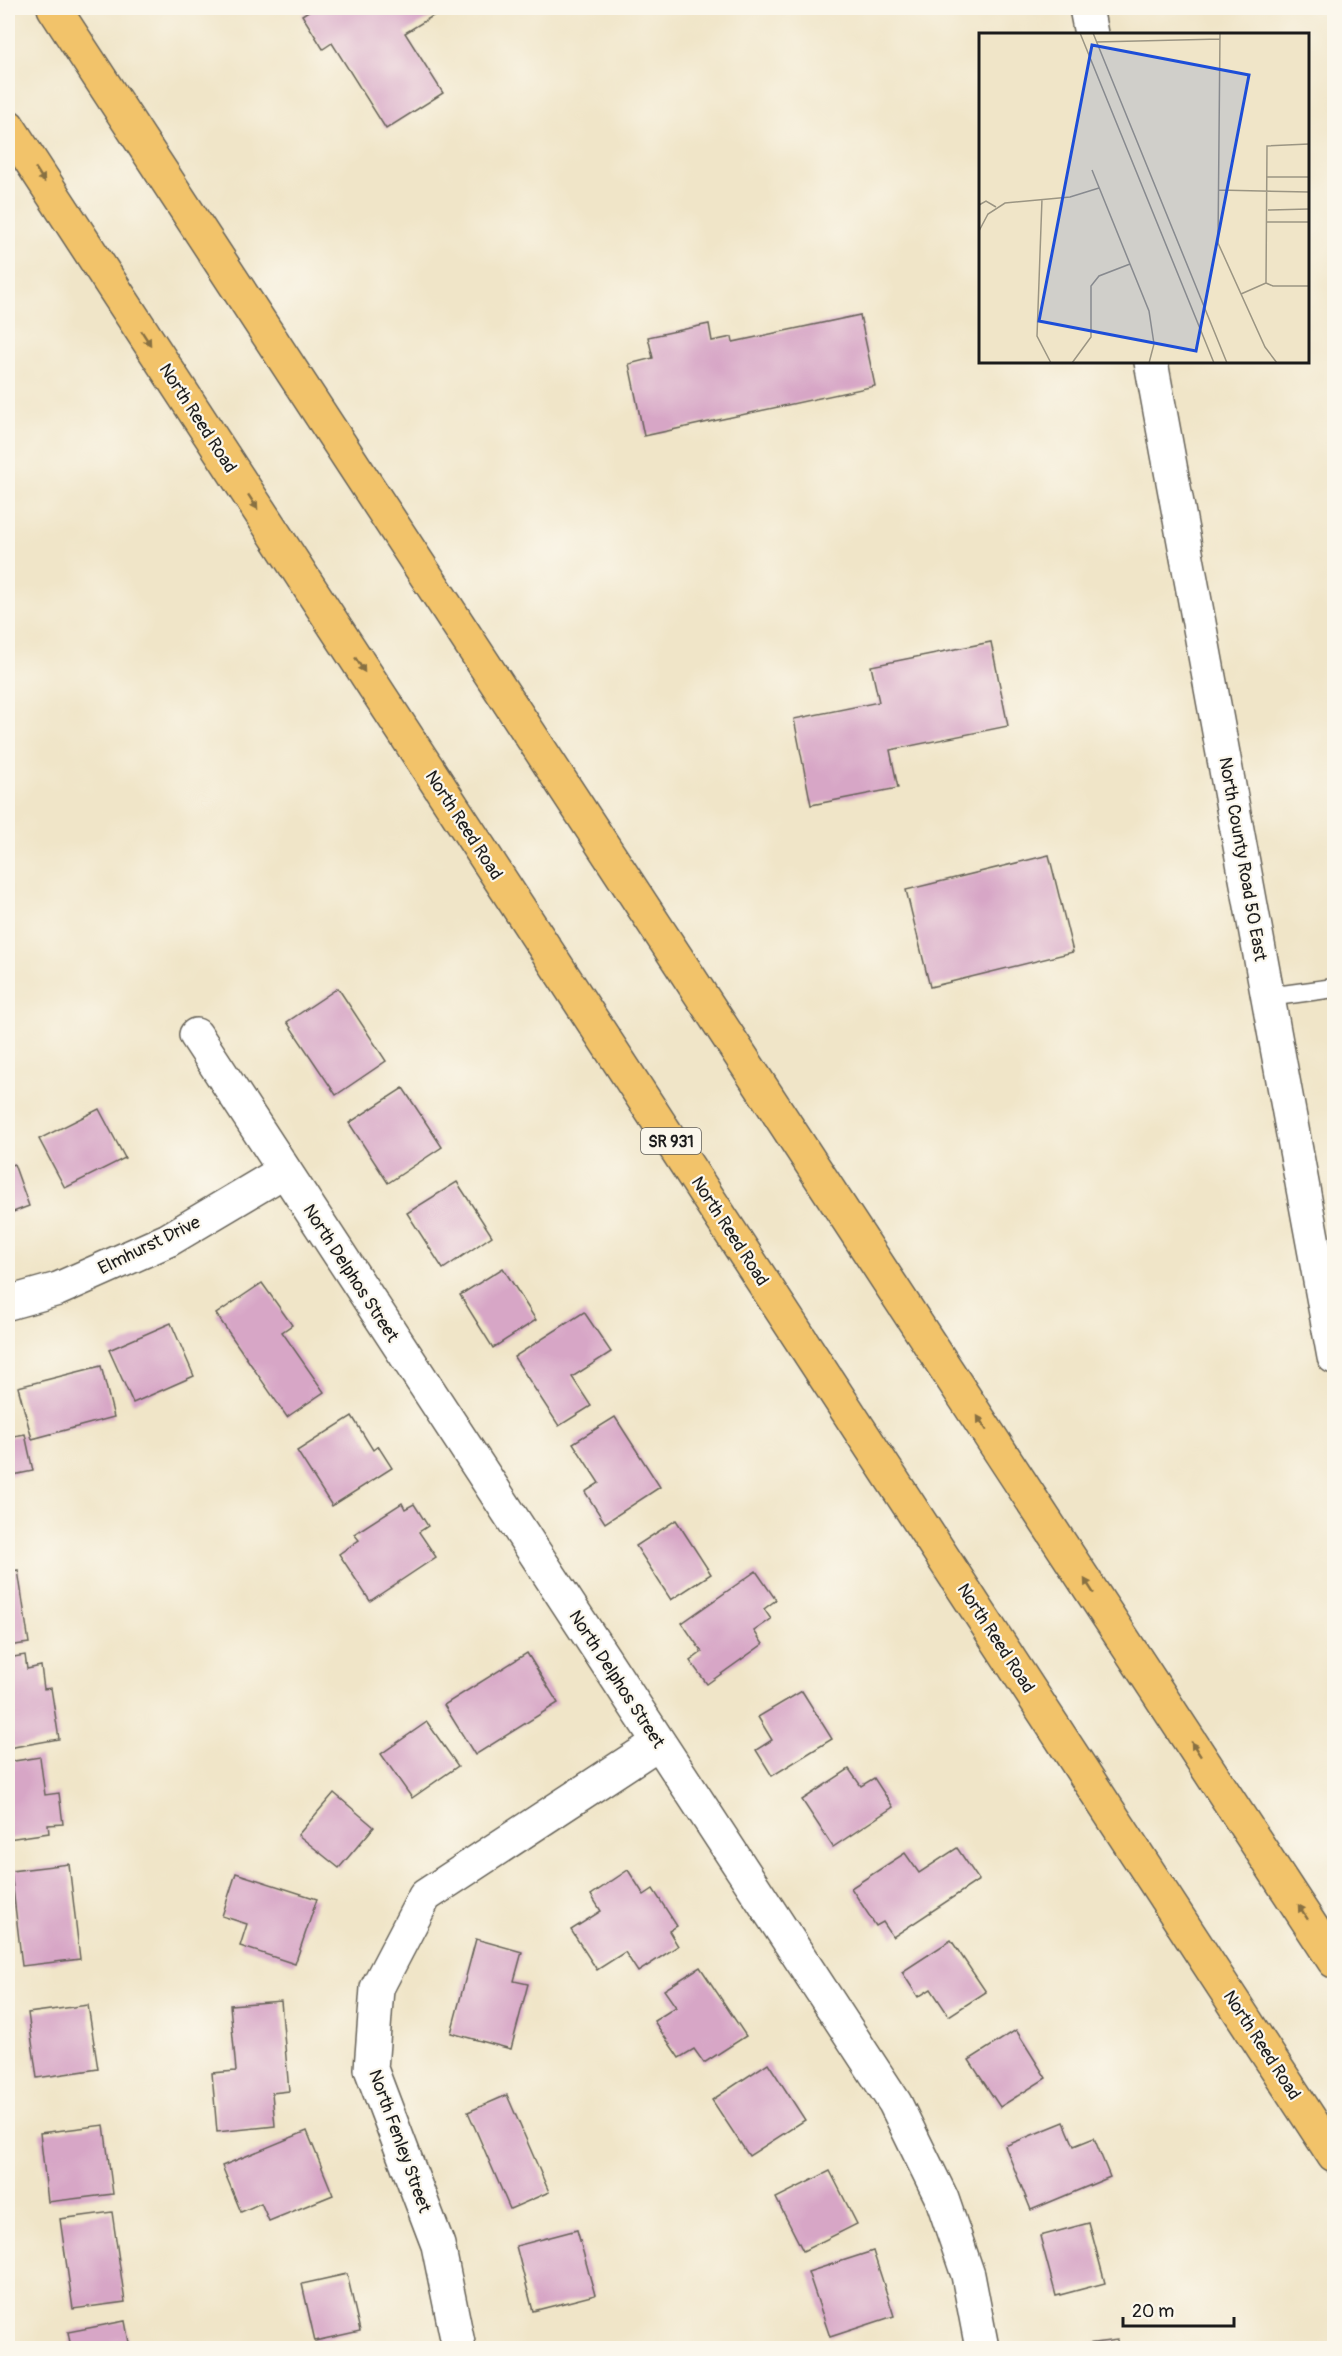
<svg xmlns="http://www.w3.org/2000/svg" width="1342" height="2356" viewBox="0 0 1342 2356" font-family="Pangolin,sans-serif">
<rect width="100%" height="100%" fill="#fbf7ec"/>
<filter id="ink" filterUnits="userSpaceOnUse"><feTurbulence type="fractalNoise" baseFrequency=".0167" numOctaves="2"/><feDisplacementMap in="SourceGraphic" scale="12" xChannelSelector="R" yChannelSelector="G"/><feConvolveMatrix kernelMatrix="1 2 1 2 8 2 1 2 1" color-interpolation-filters="sRGB"/></filter>
<filter id="wash" filterUnits="userSpaceOnUse"><feTurbulence type="fractalNoise" baseFrequency=".008" numOctaves="4" result="noise"/><feDisplacementMap in="SourceGraphic" scale="24" xChannelSelector="R" yChannelSelector="G"/><feGaussianBlur stdDeviation="1.35" result="paint"/><feColorMatrix in="noise" values="0 0 0 0 0 0 0 0 0 0 0 0 0 0 0 0 0 1.4 0 .05"/><feComposite in="paint" operator="in"/></filter>
<g filter="url(#wash)">
<rect width="100%" height="100%" fill="#f0e5c8"/>
<g id="blocks">
<g fill="#d7a6c6">
<polygon points="313,8 446,8 405,33 443,93 386,129 332,43 323,49 302,15"/>
<polygon points="860,315 875,386 644,436 629,364 653,358 648,337 709,324 712,341 732,337 733,342"/>
<polygon points="991,642 1008,726 890,750 898,788 811,805 794,719 879,702 871,666"/>
<polygon points="1049,855 1073,952 930,987 906,890"/>
<polygon points="338,988 386,1061 336,1095 287,1022"/>
<polygon points="403,1088 442,1147 388,1183 349,1123"/>
<polygon points="99,1109 125,1158 65,1188 39,1139"/>
<polygon points="14,1164 29,1206 8,1214 8,1166"/>
<polygon points="457,1182 492,1236 443,1269 407,1213"/>
<polygon points="503,1268 536,1320 493,1348 460,1295"/>
<polygon points="262,1283 292,1325 282,1332 324,1392 287,1417 216,1314"/>
<polygon points="584,1312 611,1352 572,1377 591,1406 559,1426 514,1357"/>
<polygon points="171,1323 194,1376 133,1403 109,1350"/>
<polygon points="101,1366 114,1417 32,1439 18,1387"/>
<polygon points="352,1416 373,1450 378,1446 392,1468 332,1506 297,1451"/>
<polygon points="615,1417 660,1487 605,1523 585,1492 599,1483 573,1443"/>
<polygon points="25,1434 33,1471 8,1476 8,1437"/>
<polygon points="402,1503 405,1509 414,1504 428,1526 419,1532 436,1557 370,1601 339,1554 359,1540 354,1534"/>
<polygon points="676,1520 711,1574 671,1600 636,1546"/>
<polygon points="18,1570 29,1643 8,1646 8,1572"/>
<polygon points="756,1571 776,1600 764,1609 771,1619 754,1631 763,1644 707,1684 690,1661 702,1652 682,1623"/>
<polygon points="527,1653 558,1703 475,1755 444,1705"/>
<polygon points="25,1655 27,1669 41,1666 44,1689 51,1688 59,1739 8,1748 8,1658"/>
<polygon points="802,1691 832,1739 772,1776 756,1750 772,1740 758,1717"/>
<polygon points="427,1722 458,1766 412,1798 381,1754"/>
<polygon points="40,1757 45,1795 59,1793 63,1824 48,1825 49,1833 8,1839 8,1762"/>
<polygon points="849,1769 861,1786 874,1778 893,1807 833,1847 802,1800"/>
<polygon points="334,1793 374,1827 339,1868 298,1835"/>
<polygon points="957,1848 979,1880 893,1937 883,1922 876,1926 851,1888 905,1853 919,1873"/>
<polygon points="69,1864 80,1959 22,1966 11,1871"/>
<polygon points="628,1870 644,1895 653,1889 677,1926 669,1931 678,1946 638,1972 625,1952 597,1970 571,1930 601,1911 591,1895"/>
<polygon points="236,1873 317,1899 295,1964 240,1946 247,1924 222,1916"/>
<polygon points="476,1939 522,1952 514,1981 528,1984 511,2049 451,2033"/>
<polygon points="951,1940 986,1992 949,2016 931,1989 918,1997 902,1972"/>
<polygon points="700,1967 746,2036 704,2063 694,2049 679,2058 654,2021 676,2007 664,1990"/>
<polygon points="281,2001 289,2091 272,2093 275,2126 217,2132 212,2073 236,2071 230,2005"/>
<polygon points="88,2005 98,2069 37,2078 28,2013"/>
<polygon points="1016,2030 1046,2078 1000,2107 969,2060"/>
<polygon points="768,2063 805,2120 749,2156 712,2100"/>
<polygon points="507,2095 549,2192 510,2209 468,2112"/>
<polygon points="1064,2122 1074,2146 1094,2138 1110,2177 1031,2210 1005,2146"/>
<polygon points="104,2125 113,2194 48,2202 40,2133"/>
<polygon points="307,2131 333,2195 269,2221 261,2203 241,2212 222,2166"/>
<polygon points="830,2171 857,2224 803,2251 776,2198"/>
<polygon points="112,2212 125,2302 73,2309 60,2219"/>
<polygon points="1089,2223 1105,2283 1056,2296 1040,2236"/>
<polygon points="577,2230 595,2295 533,2311 516,2246"/>
<polygon points="873,2251 894,2316 830,2337 808,2272"/>
<polygon points="347,2274 360,2331 315,2341 302,2284"/>
<polygon points="125,2321 130,2348 71,2348 68,2332"/>
<polygon points="1117,2340 1118,2348 1063,2348 1063,2347"/>
</g>
</g>
</g>
<g filter="url(#ink)">
<use href="#blocks" fill-opacity="0" stroke="#666258" stroke-width="1.5"/>
<g fill="none" stroke-linecap="round" stroke-linejoin="round">
<g stroke="#666258" stroke-width="21">
<polyline id="service" points="1268,997 1334,988"/>
</g>
<g stroke="#666258" stroke-width="36">
<g id="minor">
<polyline points="196,1035 895,2103 942,2199 968,2275 982,2348"/>
<polyline points="8,1303 58,1289 168,1240 284,1171"/>
<polyline points="459,2348 438,2245 371,2069 377,1988 425,1896 658,1743"/>
</g>
</g>
<g stroke="#666258" stroke-width="36">
<g id="tertiary">
<polyline points="1086,8 1091,34"/>
<polyline points="1151,362 1334,1357"/>
</g>
</g>
<g stroke="#666258" stroke-width="36">
<g id="primary">
<polyline points="54,8 1334,1961"/>
<polyline points="8,126 1334,2156"/>
</g>
</g>
<use href="#service" stroke="#fff" stroke-width="18"/>
<use href="#minor" stroke="#fff" stroke-width="33"/>
<use href="#tertiary" stroke="#fff" stroke-width="33"/>
<use href="#primary" stroke="#f2c36a" stroke-width="33"/>
</g>
<defs><path id="oneway-solid" d="M-6-.8H1V-3.2L6.5 0L1 3.2V.8H-6Z" transform="scale(1.5)"/></defs>
<g fill="#877043">
<use href="#oneway-solid" transform="translate(40 175) rotate(57)"/>
<use href="#oneway-solid" transform="translate(146 338) rotate(57)"/>
<use href="#oneway-solid" transform="translate(253 502) rotate(57)"/>
<use href="#oneway-solid" transform="translate(360 665) rotate(57)"/>
<use href="#oneway-solid" transform="translate(982 1423) rotate(-123)"/>
<use href="#oneway-solid" transform="translate(1089 1586) rotate(-123)"/>
<use href="#oneway-solid" transform="translate(1196 1749) rotate(-123)"/>
<use href="#oneway-solid" transform="translate(1303 1912) rotate(-123)"/>
</g>
</g>
<g text-anchor="middle" stroke-width="4.5" stroke-linejoin="round" paint-order="stroke">
<rect fill="#fbf7ec" stroke="#5f5e5a" stroke-width="1.5" x="641" y="1128" width="60" height="26" rx="4.5"/>
<g font-size="16" font-weight="bold" fill="#1c1c1c">
<text x="671" y="1147">SR 931</text>
</g>
<g font-size="18" fill="#1c1c1c" stroke="#fbf7ec">
<text transform="translate(198 418) rotate(57)" y="6">North Reed Road</text>
<text transform="translate(464 825) rotate(57)" y="6">North Reed Road</text>
<text transform="translate(1243 859) rotate(80)" y="6">North County Road 50 East</text>
<text transform="translate(730 1231) rotate(57)" y="6">North Reed Road</text>
<text transform="translate(149 1245) rotate(-26)" y="6">Elmhurst Drive</text>
<text transform="translate(351 1273) rotate(57)" y="6">North Delphos Street</text>
<text transform="translate(996 1638) rotate(57)" y="6">North Reed Road</text>
<text transform="translate(617 1679) rotate(57)" y="6">North Delphos Street</text>
<text transform="translate(1262 2045) rotate(57)" y="6">North Reed Road</text>
<text transform="translate(400 2141) rotate(70)" y="6">North Fenley Street</text>
</g>
</g>
<g transform="translate(979 33)">
<rect width="330" height="330" fill="#f0e5c8"/>
<path fill="none" stroke="#9b9583" stroke-width="1.5" d="M101 0 235 330M114 0 248 330M241 0 239 210 286 314 298 330M117 9 241 6M113 137 170 278 175 311 170 330M288 144H330M239 157 330 159M63 166 58 303 72 330M0 172 7 168 17 174M289 177 330 176M288 189H330M0 198 9 181 26 170 91 164 120 155M287 250 294 253H330M262 261 287 250 288 113 330 111M93 330 112 304V253L120 243 151 231"/>
<path fill="#1d4ed8" fill-opacity="0.15" stroke="#1d4ed8" stroke-width="3" d="M113 12 270 42 217 318 60 288Z"/>
<rect width="330" height="330" fill="none" stroke="#1c1c1c" stroke-width="3"/>
</g>
<rect width="1342" height="2356" fill="none" stroke="#fbf7ec" stroke-width="30"/>
<path d="M1123 2317v9h111v-9" fill="none" stroke="#1c1c1c" stroke-width="3"/>
<text x="1132" y="2317" font-size="18" fill="#1c1c1c" stroke="#fbf7ec" stroke-width="4.5" paint-order="stroke">20 m</text>
</svg>
